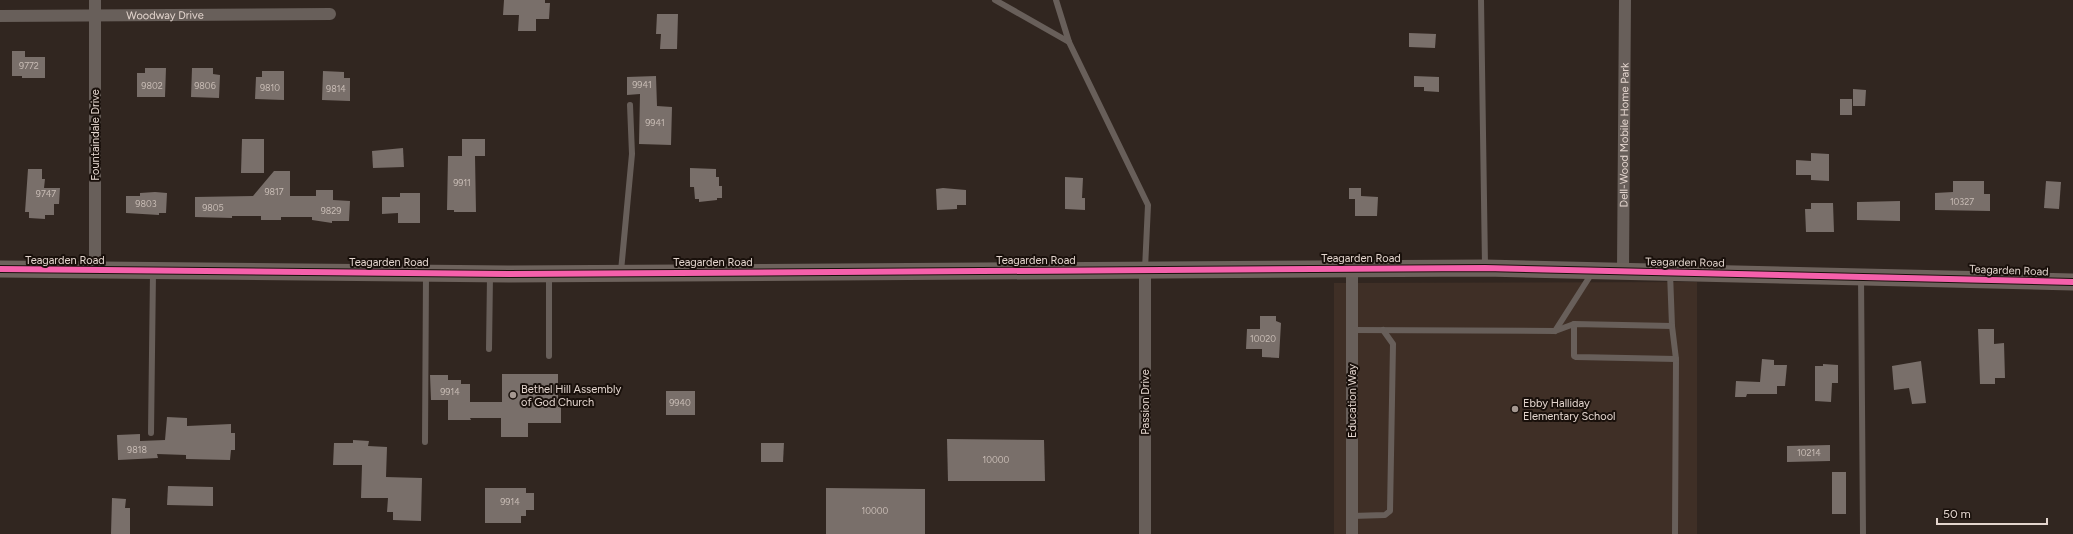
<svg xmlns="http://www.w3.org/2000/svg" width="2073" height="534" viewBox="0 0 2073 534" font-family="Figtree,sans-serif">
<rect width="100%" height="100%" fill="#312620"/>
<polygon fill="#3f2f26" points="1697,282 1697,534 1334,534 1334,283"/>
<g fill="#796f6a">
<polygon points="504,0 545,0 545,3 550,3 549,19 536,19 536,31 518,31 519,15 503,15"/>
<polygon points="657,14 678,14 677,49 660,49 661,34 656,34"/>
<polygon points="1409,33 1436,34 1435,48 1409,47"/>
<polygon points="12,51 25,51 25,57 45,57 45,78 22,78 22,76 12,76"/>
<polygon points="145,68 166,68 165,97 137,97 137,73 145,73"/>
<polygon points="192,68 213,68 213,74 220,75 219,98 191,97"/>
<polygon points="262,71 284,71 284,100 255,99 256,77 262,77"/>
<polygon points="323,71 344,72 344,78 350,78 350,101 322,100"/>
<polygon points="656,76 657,106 672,107 671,145 639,144 640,94 627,95 627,77"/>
<polygon points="1414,76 1439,77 1439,92 1424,91 1424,87 1414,87"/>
<polygon points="1853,89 1866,90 1865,106 1853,106"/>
<rect x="1840" y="99" width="12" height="16"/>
<polygon points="242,139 264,139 264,173 241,173"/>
<polygon points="462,139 485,139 485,156 475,156 476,212 454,212 454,210 447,210 448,156 462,156"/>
<polygon points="403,148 404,167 373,168 372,151"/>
<polygon points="1811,153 1829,154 1829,181 1811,180 1811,175 1796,175 1796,160 1811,161"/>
<polygon points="690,168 716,169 716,177 719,177 719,186 722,186 722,198 717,198 717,200 699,202 699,199 695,199 694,187 690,187"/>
<polygon points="28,169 42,169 42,179 45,179 44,188 60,188 59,204 54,204 54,215 45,215 45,219 29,218 29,212 25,212"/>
<polygon points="274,171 290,171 290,196 316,196 316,190 333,190 333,200 350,201 349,221 332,221 332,223 312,220 312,217 281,217 281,220 261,220 261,216 232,216 232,218 195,217 195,197 253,196"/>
<polygon points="1065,177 1083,178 1082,198 1085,198 1085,210 1065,209"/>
<polygon points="1953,181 1984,181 1984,194 1990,194 1990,211 1935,210 1935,193 1953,192"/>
<polygon points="2046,181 2061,182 2059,209 2044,208"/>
<polygon points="943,188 966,190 966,205 957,205 957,209 937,210 936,189"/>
<polygon points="1349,188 1361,188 1361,196 1378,197 1377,216 1355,216 1355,199 1349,199"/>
<polygon points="155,192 167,193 166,213 159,213 159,215 126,213 126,196 140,196 140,193"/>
<polygon points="400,193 420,193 420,223 398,223 398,213 382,214 382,197 400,197"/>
<polygon points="1900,201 1900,221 1857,220 1857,202"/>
<polygon points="1811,203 1833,203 1834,232 1806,232 1805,209 1811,209"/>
<polygon points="1260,316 1276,316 1276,321 1281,323 1279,358 1262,357 1262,349 1246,349 1247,329 1260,329"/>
<polygon points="1978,329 1994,329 1994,344 2004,343 2005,378 1995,378 1995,384 1980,384"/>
<polygon points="1762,359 1774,360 1774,365 1787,365 1785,386 1777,386 1777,394 1747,394 1746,397 1735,397 1736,381 1760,382"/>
<polygon points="1921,361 1926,403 1912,404 1909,388 1894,390 1892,366"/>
<polygon points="1823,364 1838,365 1838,383 1832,383 1831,402 1815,401 1815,366 1823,366"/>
<polygon points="502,374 558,374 558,407 561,407 561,423 528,423 528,437 501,437 501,418 470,418 471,420 448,420 448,400 431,400 430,375 448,375 448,380 461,380 461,384 470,384 470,402 502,402"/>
<rect x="666" y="391" width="29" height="24"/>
<polygon points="167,417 187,418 187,426 231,424 231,433 235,433 235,450 231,450 230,460 186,459 186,455 157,454 158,458 118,460 117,435 140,434 140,441 165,440"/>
<polygon points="947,439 1044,440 1045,481 948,481"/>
<polygon points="353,440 369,441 368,446 387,447 386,477 422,478 421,521 393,520 393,512 387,512 388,498 361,498 362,465 333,465 334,443 353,443"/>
<polygon points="761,443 784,443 783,462 761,462"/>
<polygon points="1830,445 1830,461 1787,462 1787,446"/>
<rect x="1832" y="472" width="14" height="42"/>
<polygon points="168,486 213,487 213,506 167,505"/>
<polygon points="485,488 526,488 526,493 534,493 534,510 526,510 526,516 521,516 521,523 485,523"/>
<polygon points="826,488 925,489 925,534 826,534"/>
<polygon points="112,498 126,499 125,508 130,508 130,534 111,534"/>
</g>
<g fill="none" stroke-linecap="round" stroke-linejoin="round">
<g stroke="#685f5a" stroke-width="6">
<polyline points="995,0 1069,42"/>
<polyline points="1056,0 1069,42 1148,205 1145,269"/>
<polyline points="1481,0 1485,266"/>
<polyline points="621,271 632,154 630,105"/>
<polyline points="1670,273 1672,326 1676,359 1675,534"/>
<polyline points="1861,277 1863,534"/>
<polyline points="1574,324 1574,356 1576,357 1676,359"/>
<polyline points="1352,330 1555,331 1574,324 1672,326"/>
<polyline points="1555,331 1592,273"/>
<polyline points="489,349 490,276"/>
<polyline points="549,356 549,275"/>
<polyline points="151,433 153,272"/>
<polyline points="425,442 426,274"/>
<polyline points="1352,516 1385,515 1390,511 1393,344 1383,330"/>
</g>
<g stroke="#685f5a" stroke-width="12">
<path id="s1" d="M0 16 330 14"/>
<polyline points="95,270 95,0"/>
<path id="s2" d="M1623 270 1625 0"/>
<polyline points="1145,534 1145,269"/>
<polyline points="1352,534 1352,268"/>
</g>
<polyline stroke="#6d625c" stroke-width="17" points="0,269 509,274 1485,268 2073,282"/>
<g stroke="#19100b" stroke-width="8">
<polyline id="cycleway" points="0,269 509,274 1485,268 2073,282"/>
</g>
<use href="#cycleway" stroke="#f560ab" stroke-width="6"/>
</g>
<g fill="#a59891" stroke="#19100b" stroke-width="1.5">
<circle cx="513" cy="395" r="4"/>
<circle cx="1515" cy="409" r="4"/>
</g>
<g text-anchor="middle" stroke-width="4" stroke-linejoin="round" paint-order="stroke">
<g font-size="9" fill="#c8bcb5">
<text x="29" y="69">9772</text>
<text x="642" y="88">9941</text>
<text x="152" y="89">9802</text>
<text x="205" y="89">9806</text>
<text x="270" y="91">9810</text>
<text x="336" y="92">9814</text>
<text x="655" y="126">9941</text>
<text x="462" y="186">9911</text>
<text x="274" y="195">9817</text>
<text x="46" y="197">9747</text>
<text x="1962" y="205">10327</text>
<text x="146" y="207">9803</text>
<text x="213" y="211">9805</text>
<text x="331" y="214">9829</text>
<text x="1263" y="342">10020</text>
<text x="450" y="395">9914</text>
<text x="680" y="406">9940</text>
<text x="137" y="453">9818</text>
<text x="1809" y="456">10214</text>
<text x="996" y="463">10000</text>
<text x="510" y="505">9914</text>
<text x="875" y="514">10000</text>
</g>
<g font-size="11" fill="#e3d5ce" stroke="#19100b">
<text dy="4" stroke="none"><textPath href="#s1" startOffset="165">Woodway Drive</textPath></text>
<text transform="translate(95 135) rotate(-90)" y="4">Fountaindale Drive</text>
<text dy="4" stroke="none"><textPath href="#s2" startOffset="135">Dell-Wood Mobile Home Park</textPath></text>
<text x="1361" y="262">Teagarden Road</text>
<text x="65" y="264">Teagarden Road</text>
<text x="1036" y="264">Teagarden Road</text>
<text x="389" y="266">Teagarden Road</text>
<text x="713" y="266">Teagarden Road</text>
<text transform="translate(1685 262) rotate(1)" y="4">Teagarden Road</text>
<text transform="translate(2009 270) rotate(2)" y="4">Teagarden Road</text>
<text transform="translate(1352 401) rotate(-90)" y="4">Education Way</text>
<text transform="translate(1145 402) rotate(-90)" y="4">Passion Drive</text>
</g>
<g font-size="11" fill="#e3d5ce" stroke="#19100b" text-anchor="start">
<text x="521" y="393">Bethel Hill Assembly<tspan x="521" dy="13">of God Church</tspan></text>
<text x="1523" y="407">Ebby Halliday<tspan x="1523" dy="13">Elementary School</tspan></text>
</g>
</g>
<path d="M1937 518v6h110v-6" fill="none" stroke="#e3d5ce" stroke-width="2"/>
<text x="1943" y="518" font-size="12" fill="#e3d5ce" stroke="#19100b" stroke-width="3" paint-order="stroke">50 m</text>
</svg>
